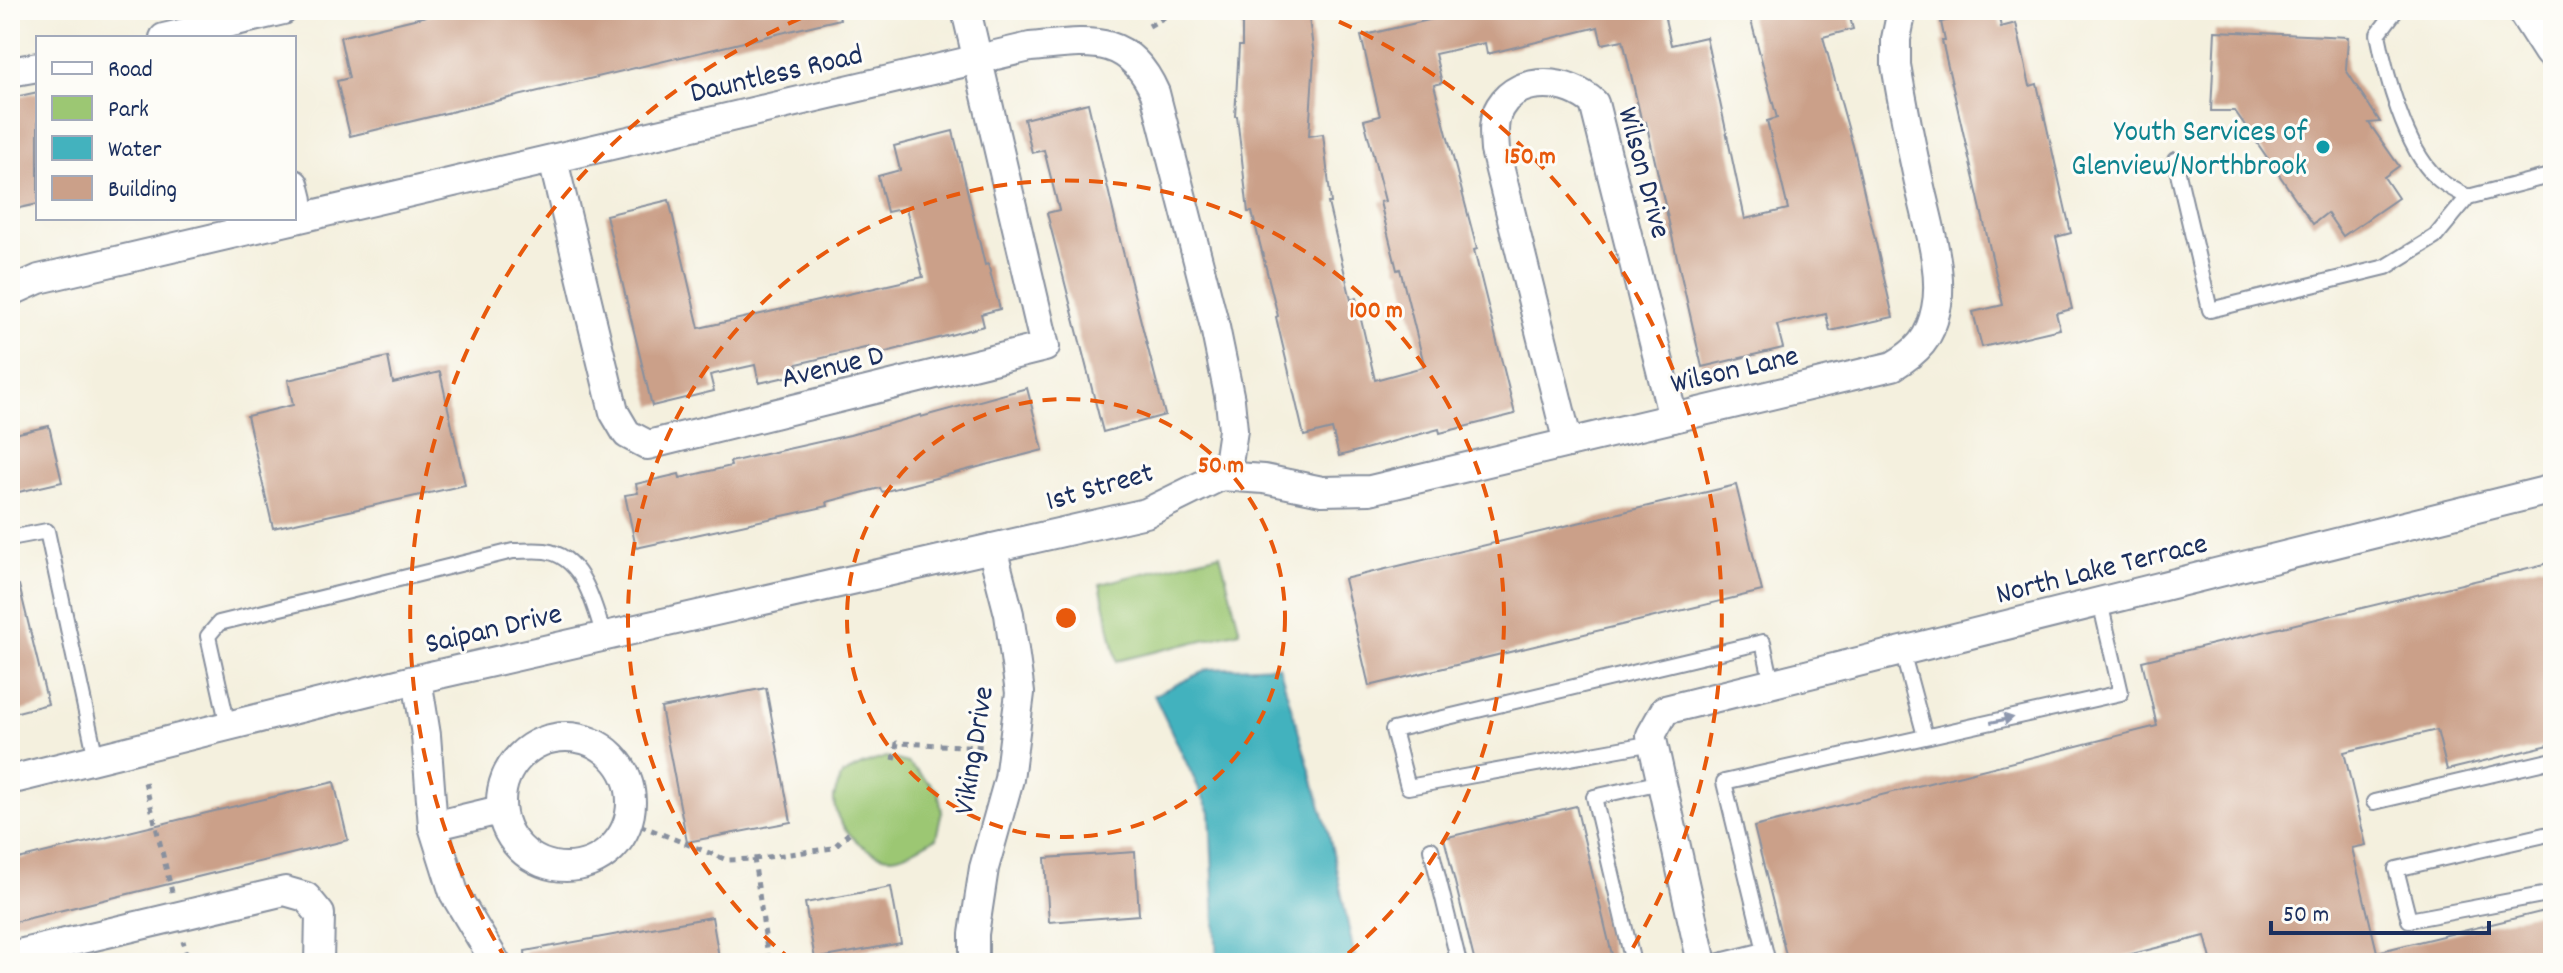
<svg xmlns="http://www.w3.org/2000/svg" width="2563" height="973" viewBox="0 0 2563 973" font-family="Dekko,sans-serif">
<rect width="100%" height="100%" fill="#fdfcf7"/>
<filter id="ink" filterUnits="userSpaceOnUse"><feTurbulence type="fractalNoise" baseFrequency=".0125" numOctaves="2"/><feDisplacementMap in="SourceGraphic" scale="16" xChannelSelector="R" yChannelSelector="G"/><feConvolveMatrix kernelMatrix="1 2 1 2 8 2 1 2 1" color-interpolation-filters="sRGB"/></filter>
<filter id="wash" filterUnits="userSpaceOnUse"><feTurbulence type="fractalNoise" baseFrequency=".006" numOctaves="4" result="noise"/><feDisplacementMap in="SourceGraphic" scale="32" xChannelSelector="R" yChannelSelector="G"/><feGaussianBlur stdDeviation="1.8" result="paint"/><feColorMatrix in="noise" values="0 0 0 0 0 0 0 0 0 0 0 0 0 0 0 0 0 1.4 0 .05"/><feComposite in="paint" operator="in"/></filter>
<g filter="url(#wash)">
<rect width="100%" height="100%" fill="#f4f0de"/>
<g fill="#9cc773" stroke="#5c7b68" stroke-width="2">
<polygon points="1220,554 1240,631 1117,661 1100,584"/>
<path d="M886 757 908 763 938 791 942 811 936 838C923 844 905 857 890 857 865 856 834 825 834 799 834 792 840 782 842 775L862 765Z"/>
</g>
<polygon fill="#43b2be" stroke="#2f708e" stroke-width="2" points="1279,666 1329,834 1356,963 1217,963 1210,812 1154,695 1209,669"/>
<g id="blocks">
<g fill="#cba089">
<polygon points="451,10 838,10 840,19 350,136 337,81 349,78 340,37"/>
<polygon points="1242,10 1308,10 1314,56 1309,136 1323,134 1331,203 1328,203 1351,300 1356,298 1375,380 1423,367 1424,364 1400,269 1397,270 1380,202 1385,201 1364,120 1380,116 1361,36 1471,10 1663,10 1671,45 1706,37 1745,219 1788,209 1767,121 1777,118 1750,17 1777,10 1848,10 1853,29 1823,37 1855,153 1893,317 1830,331 1826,314 1777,325 1783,348 1702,367 1646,122 1642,123 1623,40 1602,44 1598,27 1487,54 1485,43 1435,54 1442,83 1434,85 1477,249 1474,250 1515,414 1440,433 1439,429 1339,456 1332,429 1304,436 1276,317 1278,316 1252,212 1248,212 1237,116 1235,116 1239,46 1242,46"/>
<polygon points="1992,10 1997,10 2001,27 2016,23 2030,86 2037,84 2071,233 2056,237 2072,309 2056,313 2060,329 1982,347 1973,312 2003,305 1942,41 1945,41 1941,22"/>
<polygon points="2215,31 2348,37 2346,70 2380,122 2369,123 2399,166 2384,177 2398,198 2343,236 2327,213 2313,224 2235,111 2211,111"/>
<polygon points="38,92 38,204 10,210 10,98"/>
<polygon points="1088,103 1118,232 1165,415 1103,432 1047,213 1059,210 1044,150 1032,153 1024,119"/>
<polygon points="953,131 985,265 988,264 1000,309 981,314 984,326 871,356 869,347 797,364 799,374 759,383 755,365 710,375 714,391 652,406 606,215 669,200 699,328 923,277 906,208 887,212 878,176 900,170 894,146"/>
<polygon points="388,357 393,383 440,372 465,485 273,528 247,416 293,405 288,380"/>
<polygon points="1027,388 1043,450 882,492 880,488 827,502 828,506 636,548 625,495 638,493 636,484 679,474 680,478 731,466 730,462 850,435 921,415 921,417"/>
<polygon points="49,426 62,482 10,494 10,435"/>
<polygon points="1736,485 1762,591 1369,686 1344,579"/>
<polygon points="2553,562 2553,744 2447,770 2437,730 2344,752 2366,845 2352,848 2377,952 2553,909 2553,963 2212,963 2205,936 2095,963 1788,963 1754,827 2157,726 2142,661"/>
<polygon points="19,585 48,704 10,714 10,586"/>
<polygon points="766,688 791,822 687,842 661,708"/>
<polygon points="334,782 348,840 10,923 10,861"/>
<polygon points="1576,806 1614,963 1475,963 1444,838"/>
<polygon points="1135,852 1139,915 1049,922 1045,858"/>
<polygon points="891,887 901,943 815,959 805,903"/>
<polygon points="712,917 720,963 526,963 525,951"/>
</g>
</g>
</g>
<g filter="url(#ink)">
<use href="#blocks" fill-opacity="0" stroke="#88909e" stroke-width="2"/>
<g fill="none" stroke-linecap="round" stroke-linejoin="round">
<g stroke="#88909e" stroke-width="18">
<g id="lane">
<path d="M2396 10 2378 34C2386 75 2405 148 2436 177 2445 186 2457 191 2468 197"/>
<polyline points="2175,160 2210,310 2386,267 2435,237 2468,197 2553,175"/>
<polyline points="10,538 47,531 96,759"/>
<polyline points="1902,651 1925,736"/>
<path d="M228 726 208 636 219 623 513 551C523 551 535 550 545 551 584 556 594 606 604 636"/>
<polyline points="1653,743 1408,787 1393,730 1763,642 1772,684"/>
<polyline points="2374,802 2553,760"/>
<polyline points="2553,833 2396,869 2409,920 2553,893"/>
<polyline points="1431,849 1459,963"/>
<polyline points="1633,963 1594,797 1661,782"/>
<polyline points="1712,963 1764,950"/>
<polyline points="1768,963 1724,782 2121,693 2100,602"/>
</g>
</g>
<g stroke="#88909e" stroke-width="32">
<g id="street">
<polyline points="164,38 283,10"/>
<polyline points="10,72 38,67"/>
<polyline points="553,160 614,412 627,434 648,445 1045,347 966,10"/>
<polyline points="294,184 298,200 294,211"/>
<path d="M10 292 39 279 1030 47C1086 42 1128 31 1155 93L1215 327 1230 400 1233 430 1229 457 1221 476"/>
<path d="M1568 443 1495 150C1494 136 1492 120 1500 107 1520 74 1570 80 1594 103L1673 418"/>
<polyline points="417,679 426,735 433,826 454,893 496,963"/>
<circle cx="566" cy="802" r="65"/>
<path d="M10 778H18L417 679 1146 513 1221 476 1264 479 1322 491 1370 490 1893 366C1918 351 1930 339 1936 309 1944 273 1928 223 1920 187 1911 146 1903 106 1896 65V39L1902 10"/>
<polyline points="433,826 500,810"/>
<polyline points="10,956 285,891 306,897 320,914 319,963"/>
<polyline points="974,963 974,934 984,868 1009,779 1020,693 1009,614 992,548"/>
<polyline points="1702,963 1651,735 1665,710 2553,489"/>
</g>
</g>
<g stroke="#88909e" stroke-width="44">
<polyline id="secondary" points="2528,10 2553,49"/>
</g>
<g stroke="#88909e" stroke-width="5" stroke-dasharray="6 6" stroke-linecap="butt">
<polyline points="1149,26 1177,10"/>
<polyline points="894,760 897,743 987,747"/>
<polyline points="145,782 172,892"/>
<polyline points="629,821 727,860 754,859 769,963"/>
<polyline points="754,859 833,848 849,833"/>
<polyline points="180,963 188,959 183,941"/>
</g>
<use href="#lane" stroke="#fff" stroke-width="14"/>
<use href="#street" stroke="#fff" stroke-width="28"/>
<use href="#secondary" stroke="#fff" stroke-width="40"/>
</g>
<defs><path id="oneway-solid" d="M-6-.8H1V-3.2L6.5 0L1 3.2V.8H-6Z" transform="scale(2)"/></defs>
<use fill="#8d97ae" href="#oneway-solid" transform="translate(2002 720) rotate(-12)"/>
</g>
<g fill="none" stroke="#e8590c" stroke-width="4" stroke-dasharray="14 10">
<circle cx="1066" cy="618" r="219"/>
<path d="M793 961A438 438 0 1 1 1339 961"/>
<path d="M507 961A656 656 0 0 1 815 12M1317 12A656 656 0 0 1 1625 961"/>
</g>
<circle fill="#0f9aa8" stroke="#fdfcf7" stroke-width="3" cx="2323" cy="147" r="8"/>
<g text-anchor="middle" stroke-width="6" stroke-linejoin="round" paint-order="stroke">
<g font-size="30" fill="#1b2f5e" stroke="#fdfcf7">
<text transform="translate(776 72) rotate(-13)" y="10">Dauntless Road</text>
<text transform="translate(1646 172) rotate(75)" y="10">Wilson Drive</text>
<text transform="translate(832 365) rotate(-14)" y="10">Avenue D</text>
<text transform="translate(1734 368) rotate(-13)" y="10">Wilson Lane</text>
<text transform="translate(1099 485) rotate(-16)" y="10">1st Street</text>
<text transform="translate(2101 567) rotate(-14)" y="10">North Lake Terrace</text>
<text transform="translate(493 627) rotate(-13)" y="10">Saipan Drive</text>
<text transform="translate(972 750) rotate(-81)" y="10">Viking Drive</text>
</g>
<g font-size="30" fill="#0d838f" stroke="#fdfcf7" text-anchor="end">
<text x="2307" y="140">Youth Services of<tspan x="2307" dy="34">Glenview/Northbrook</tspan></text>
</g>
</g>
<circle cx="1066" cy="618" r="12" fill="#e8590c" stroke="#fdfcf7" stroke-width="4"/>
<g font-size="24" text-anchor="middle" font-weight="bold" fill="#e8590c" stroke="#fdfcf7" stroke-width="6" stroke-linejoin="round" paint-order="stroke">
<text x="1530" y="163">150 m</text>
<text x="1376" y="317">100 m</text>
<text x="1221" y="472">50 m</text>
</g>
<rect width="2563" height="973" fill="none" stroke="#fdfcf7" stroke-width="40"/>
<rect x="36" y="36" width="260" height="184" fill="#fdfcf7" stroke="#a3aaba" stroke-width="2"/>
<rect x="52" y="62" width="40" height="12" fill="#ffffff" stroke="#a3aaba" stroke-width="2"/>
<text x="108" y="76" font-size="24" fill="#1b2f5e">Road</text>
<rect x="52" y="96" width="40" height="24" fill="#9cc773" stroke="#a3aaba" stroke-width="2"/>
<text x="108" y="116" font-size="24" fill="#1b2f5e">Park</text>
<rect x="52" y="136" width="40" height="24" fill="#43b2be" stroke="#a3aaba" stroke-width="2"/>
<text x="108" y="156" font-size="24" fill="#1b2f5e">Water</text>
<rect x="52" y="176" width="40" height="24" fill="#cba089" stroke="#a3aaba" stroke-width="2"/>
<text x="108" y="196" font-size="24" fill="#1b2f5e">Building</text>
<path d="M2271 921v12h218v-12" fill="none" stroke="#1b2f5e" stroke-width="4"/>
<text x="2283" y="921" font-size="24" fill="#1b2f5e" stroke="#fdfcf7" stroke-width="6" paint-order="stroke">50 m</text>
</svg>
